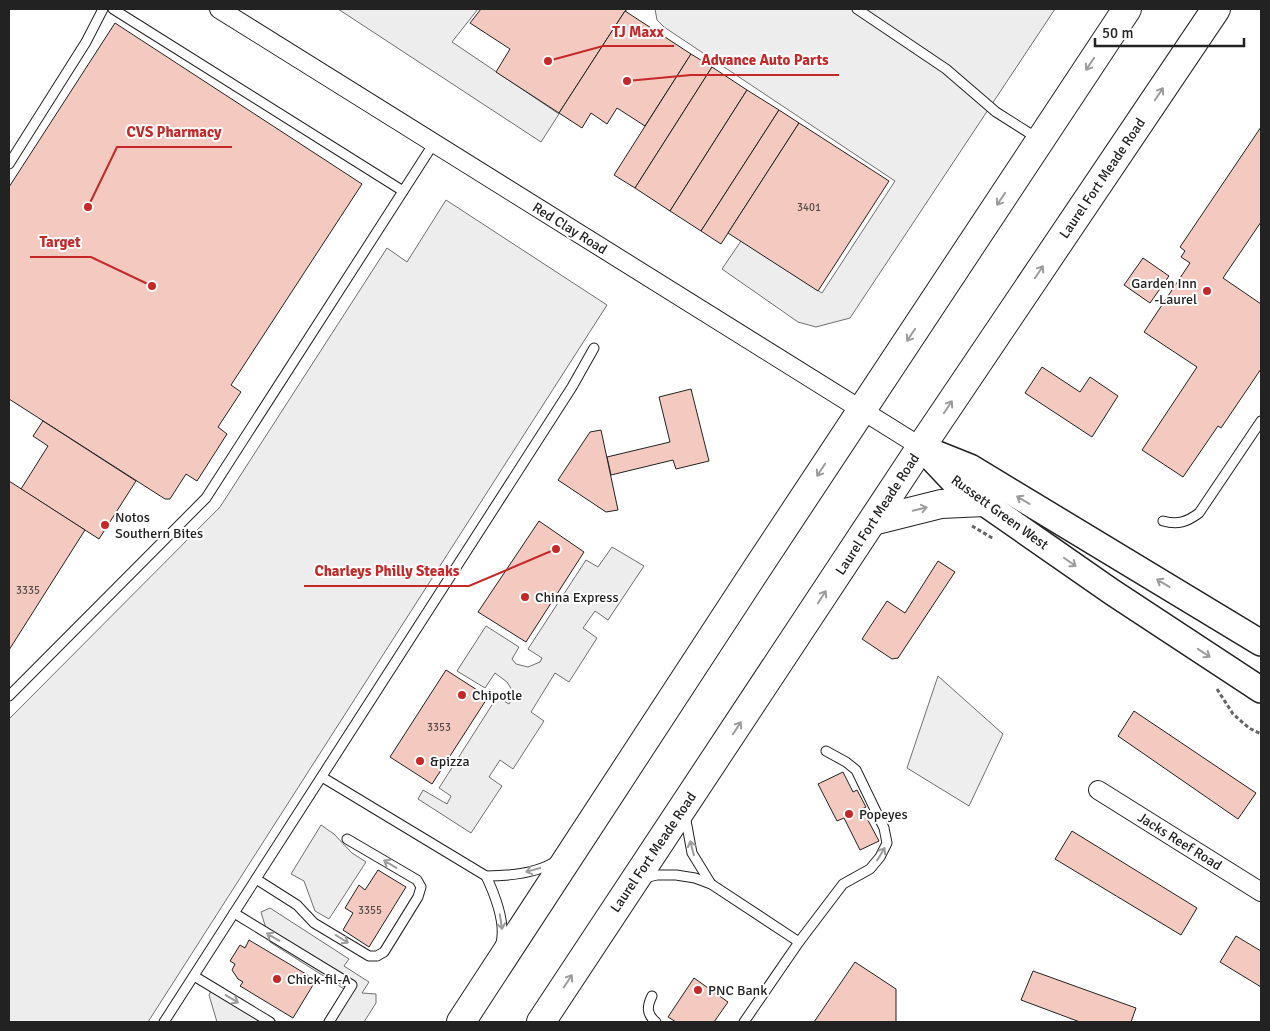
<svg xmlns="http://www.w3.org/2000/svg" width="1270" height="1031" viewBox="0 0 1270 1031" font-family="Signika,sans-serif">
<rect width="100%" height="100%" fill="#fff"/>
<polygon fill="#eee" stroke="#6f6f6f" points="938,676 1003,734 969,806 907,768"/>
<g fill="#ededed" stroke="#6f6f6f">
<polygon points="338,9 478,9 452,42 559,114 541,142"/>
<polygon points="655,9 1055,9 850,318 816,327 798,322 722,269 741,241 822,293 895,181 664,27 657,20"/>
<polygon points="446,200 607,305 148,1022 9,1022 9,719 220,507 387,248 407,262"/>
<polygon points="612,547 644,566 608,620 595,611 583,628 597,638 569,682 555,673 531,712 544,721 513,769 500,760 489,777 502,786 471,833 418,799 423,790 447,804 451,796 439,788 497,697 509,704 512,698 512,690 507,682 495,673 485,688 457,671 486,626 519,647 512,659 516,664 528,667 540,662 542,658 528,649 586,560 598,567"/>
<polygon points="321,825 334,834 352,853 366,862 329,919 315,911 304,881 291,874"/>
<polygon points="270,908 349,959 344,966 369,982 362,993 376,994 376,1003 364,1022 323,1022 344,989 270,942 261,912"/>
<polygon points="215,983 277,1022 217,1022 209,995"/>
</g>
<g fill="#f3c9c0" stroke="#222">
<polygon points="481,9 628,9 625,11 559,113 496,72 510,49 470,23"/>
<polygon points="625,11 691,54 645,126 617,108 607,124 591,113 582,128 559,113"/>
<polygon points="115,23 362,184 231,385 241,392 218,427 227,434 197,481 186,474 170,499 165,499 9,399 9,187"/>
<polygon points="691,54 712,67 635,188 614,175"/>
<polygon points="712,67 747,90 670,211 635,188"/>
<polygon points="747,90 779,110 701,231 670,211"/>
<polygon points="779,110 799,123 721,244 701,231"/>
<polygon points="799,123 889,181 818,291 728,233"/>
<polygon points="1261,127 1261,222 1223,278 1261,304 1261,369 1221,428 1218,426 1183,477 1142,450 1197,367 1144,332 1190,263 1181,257 1185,251 1180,247"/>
<polygon points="1143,258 1169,276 1150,303 1124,285"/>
<polygon points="1042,367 1080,392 1090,377 1118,396 1092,437 1025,393"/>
<polygon points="691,389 709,461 676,469 673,460 611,475 607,457 670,442 659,397"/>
<polygon points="43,421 136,481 99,539 21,489 48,446 33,436"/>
<polygon points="601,430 618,510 606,512 558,480 590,432"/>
<polygon points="9,481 85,530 9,650"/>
<polygon points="539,521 584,552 526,642 478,612"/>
<polygon points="938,561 955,572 898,658 892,659 862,639 887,601 905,613"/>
<polygon points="446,670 488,697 432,784 390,757"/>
<polygon points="1134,711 1256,793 1238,819 1118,736"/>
<polygon points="843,772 853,792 857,790 866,807 862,809 879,841 860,850 844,818 837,821 818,784"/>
<polygon points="1072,831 1197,908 1181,935 1055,859"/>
<polygon points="378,870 406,887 369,947 343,930 353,913 345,908 359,885 365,890"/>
<polygon points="1236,936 1261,951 1261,987 1220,962"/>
<polygon points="249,940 316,980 293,1018 240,986 243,982 238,979 232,970 235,964 230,961 240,945 245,948"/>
<polygon points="855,962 896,989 896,1022 814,1022"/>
<polygon points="1033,971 1136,1008 1131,1022 1080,1022 1021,1000"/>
<polygon points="694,978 728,1002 714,1022 676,1022 668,1017"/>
</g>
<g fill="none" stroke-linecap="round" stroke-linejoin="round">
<g stroke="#222" stroke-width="11">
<g id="lane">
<polyline points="113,9 403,191"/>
<polyline points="857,9 946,69 996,112 1037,138"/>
<polyline points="9,164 86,42 103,9"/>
<path d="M1163 521C1178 525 1187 522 1199 513L1261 421"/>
<polyline points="9,696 206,498 434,143"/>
<path d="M322 777 486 876C509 876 536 874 556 861"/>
<polyline points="685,815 692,853 711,884"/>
<path d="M486 876C495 895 506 922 501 943"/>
<polyline points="644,878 657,875 676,875 695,878 711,884 799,942"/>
<polyline points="256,879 297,905 314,923 369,956 377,956 384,952 418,897 421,887 417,880 347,839"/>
<polyline points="234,913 352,985 329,1022"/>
<polyline points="194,976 270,1022"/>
<path d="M652 996C647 1006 646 1014 656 1022"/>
<polyline points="164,1022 572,387 594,348"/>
<polyline points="744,1022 799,942 843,884 870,869 880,857 887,843 884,828 856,770 846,762 826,751"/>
</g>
</g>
<g stroke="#222" stroke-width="20">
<g id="street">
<polyline points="219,9 921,447"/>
<polyline points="1098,790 1261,892"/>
</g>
</g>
<g stroke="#222" stroke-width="28">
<g id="secondary">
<polyline points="921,447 954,482 1112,592 1261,690"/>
<polyline points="930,451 970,467 1261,643"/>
</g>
</g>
<g stroke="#222" stroke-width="30">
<g id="primary">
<polyline points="873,521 941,504 984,502"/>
<polyline points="461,1022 758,567 1127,9"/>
<polyline points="541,1022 921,447 1216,9"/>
</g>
</g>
<g stroke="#646464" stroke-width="3" stroke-dasharray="4 2.5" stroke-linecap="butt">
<polyline points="972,526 994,539"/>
<polyline points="1217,689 1233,714 1249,728 1261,734"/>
</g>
<use href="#lane" stroke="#fff" stroke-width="9"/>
<use href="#street" stroke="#fff" stroke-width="18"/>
<use href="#secondary" stroke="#fff" stroke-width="25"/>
<use href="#primary" stroke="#fff" stroke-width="28"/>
</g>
<defs><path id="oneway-shaft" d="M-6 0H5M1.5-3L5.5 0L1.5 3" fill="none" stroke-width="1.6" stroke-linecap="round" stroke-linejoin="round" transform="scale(1.25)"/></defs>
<g stroke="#9c9c9c">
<use href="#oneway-shaft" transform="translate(1090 64) rotate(124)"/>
<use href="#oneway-shaft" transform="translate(1159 94) rotate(-56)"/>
<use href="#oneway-shaft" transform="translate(1001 199) rotate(124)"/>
<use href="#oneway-shaft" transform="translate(1039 272) rotate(-56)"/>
<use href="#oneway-shaft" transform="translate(911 335) rotate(124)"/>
<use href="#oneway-shaft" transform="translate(948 407) rotate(-56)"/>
<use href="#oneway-shaft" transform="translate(821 470) rotate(123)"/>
<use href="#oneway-shaft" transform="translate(1023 500) rotate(-149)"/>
<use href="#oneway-shaft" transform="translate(920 509) rotate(-14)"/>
<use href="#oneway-shaft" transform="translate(1070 562) rotate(35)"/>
<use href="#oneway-shaft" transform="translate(1163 583) rotate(-149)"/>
<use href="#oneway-shaft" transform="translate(822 597) rotate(-57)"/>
<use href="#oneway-shaft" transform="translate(1204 653) rotate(34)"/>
<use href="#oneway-shaft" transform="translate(737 728) rotate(-57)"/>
<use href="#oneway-shaft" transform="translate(692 848) rotate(-105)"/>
<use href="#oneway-shaft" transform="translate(881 854) rotate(-59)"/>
<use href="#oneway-shaft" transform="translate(390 864) rotate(-149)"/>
<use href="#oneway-shaft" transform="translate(533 870) rotate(165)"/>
<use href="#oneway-shaft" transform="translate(501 922) rotate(81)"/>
<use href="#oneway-shaft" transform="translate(273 937) rotate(-149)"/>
<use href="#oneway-shaft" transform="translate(342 939) rotate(32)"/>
<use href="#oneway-shaft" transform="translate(568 981) rotate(-57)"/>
<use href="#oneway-shaft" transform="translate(232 999) rotate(31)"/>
</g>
<g fill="#c62828" stroke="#fff" stroke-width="2">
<circle cx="1207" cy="291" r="5"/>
<circle cx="105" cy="525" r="5"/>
<circle cx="525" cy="597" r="5"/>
<circle cx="462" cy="695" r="5"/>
<circle cx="420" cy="761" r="5"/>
<circle cx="849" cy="814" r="5"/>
<circle cx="277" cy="979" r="5"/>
<circle cx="698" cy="990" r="5"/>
</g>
<g text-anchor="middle" stroke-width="4" stroke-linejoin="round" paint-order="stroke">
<g font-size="11" fill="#564c4a">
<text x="809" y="211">3401</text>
<text x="28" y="594">3335</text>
<text x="439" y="731">3353</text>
<text x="370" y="914">3355</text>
</g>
<g font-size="14" fill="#222" stroke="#fff">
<text transform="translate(1102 178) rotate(-56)" y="5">Laurel Fort Meade Road</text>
<text transform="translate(570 228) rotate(32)" y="5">Red Clay Road</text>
<text transform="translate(1000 512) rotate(36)" y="5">Russett Green West</text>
<text transform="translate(877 514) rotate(-57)" y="5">Laurel Fort Meade Road</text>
<text transform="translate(1180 841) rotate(32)" y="5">Jacks Reef Road</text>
<text transform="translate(653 852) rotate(-56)" y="5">Laurel Fort Meade Road</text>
</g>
<g font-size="14" fill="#222" stroke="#fff" text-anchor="start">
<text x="1197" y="288" text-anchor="end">Garden Inn<tspan x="1197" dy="16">-Laurel</tspan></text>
<text x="115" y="522">Notos<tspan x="115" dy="16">Southern Bites</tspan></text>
<text x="535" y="602">China Express</text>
<text x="472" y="700">Chipotle</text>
<text x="430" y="766">&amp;pizza</text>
<text x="859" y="819">Popeyes</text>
<text x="287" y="984">Chick-fil-A</text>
<text x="708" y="995">PNC Bank</text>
</g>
</g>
<path fill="none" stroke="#c62828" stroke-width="2" d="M548 61L603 46H674M627 81L691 75H839M88 207L117 147H232M152 286L91 257H30M556 549L469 586H304"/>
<g fill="#c62828" stroke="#fff" stroke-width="2">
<circle cx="548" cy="61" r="5"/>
<circle cx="627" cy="81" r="5"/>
<circle cx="88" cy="207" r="5"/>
<circle cx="152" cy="286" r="5"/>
<circle cx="556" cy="549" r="5"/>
</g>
<g font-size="15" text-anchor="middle" font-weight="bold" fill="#c62828" stroke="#fff" stroke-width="4" stroke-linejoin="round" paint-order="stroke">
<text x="638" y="37">TJ Maxx</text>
<text x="765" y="65">Advance Auto Parts</text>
<text x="174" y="137">CVS Pharmacy</text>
<text x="60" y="247">Target</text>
<text x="387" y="576">Charleys Philly Steaks</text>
</g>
<rect width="1270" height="1031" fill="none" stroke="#222222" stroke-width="20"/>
<path d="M1095 38v8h149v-8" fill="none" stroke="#222222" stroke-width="2.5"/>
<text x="1102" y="38" font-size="15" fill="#222222" stroke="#ffffff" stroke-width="4" paint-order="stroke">50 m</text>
</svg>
